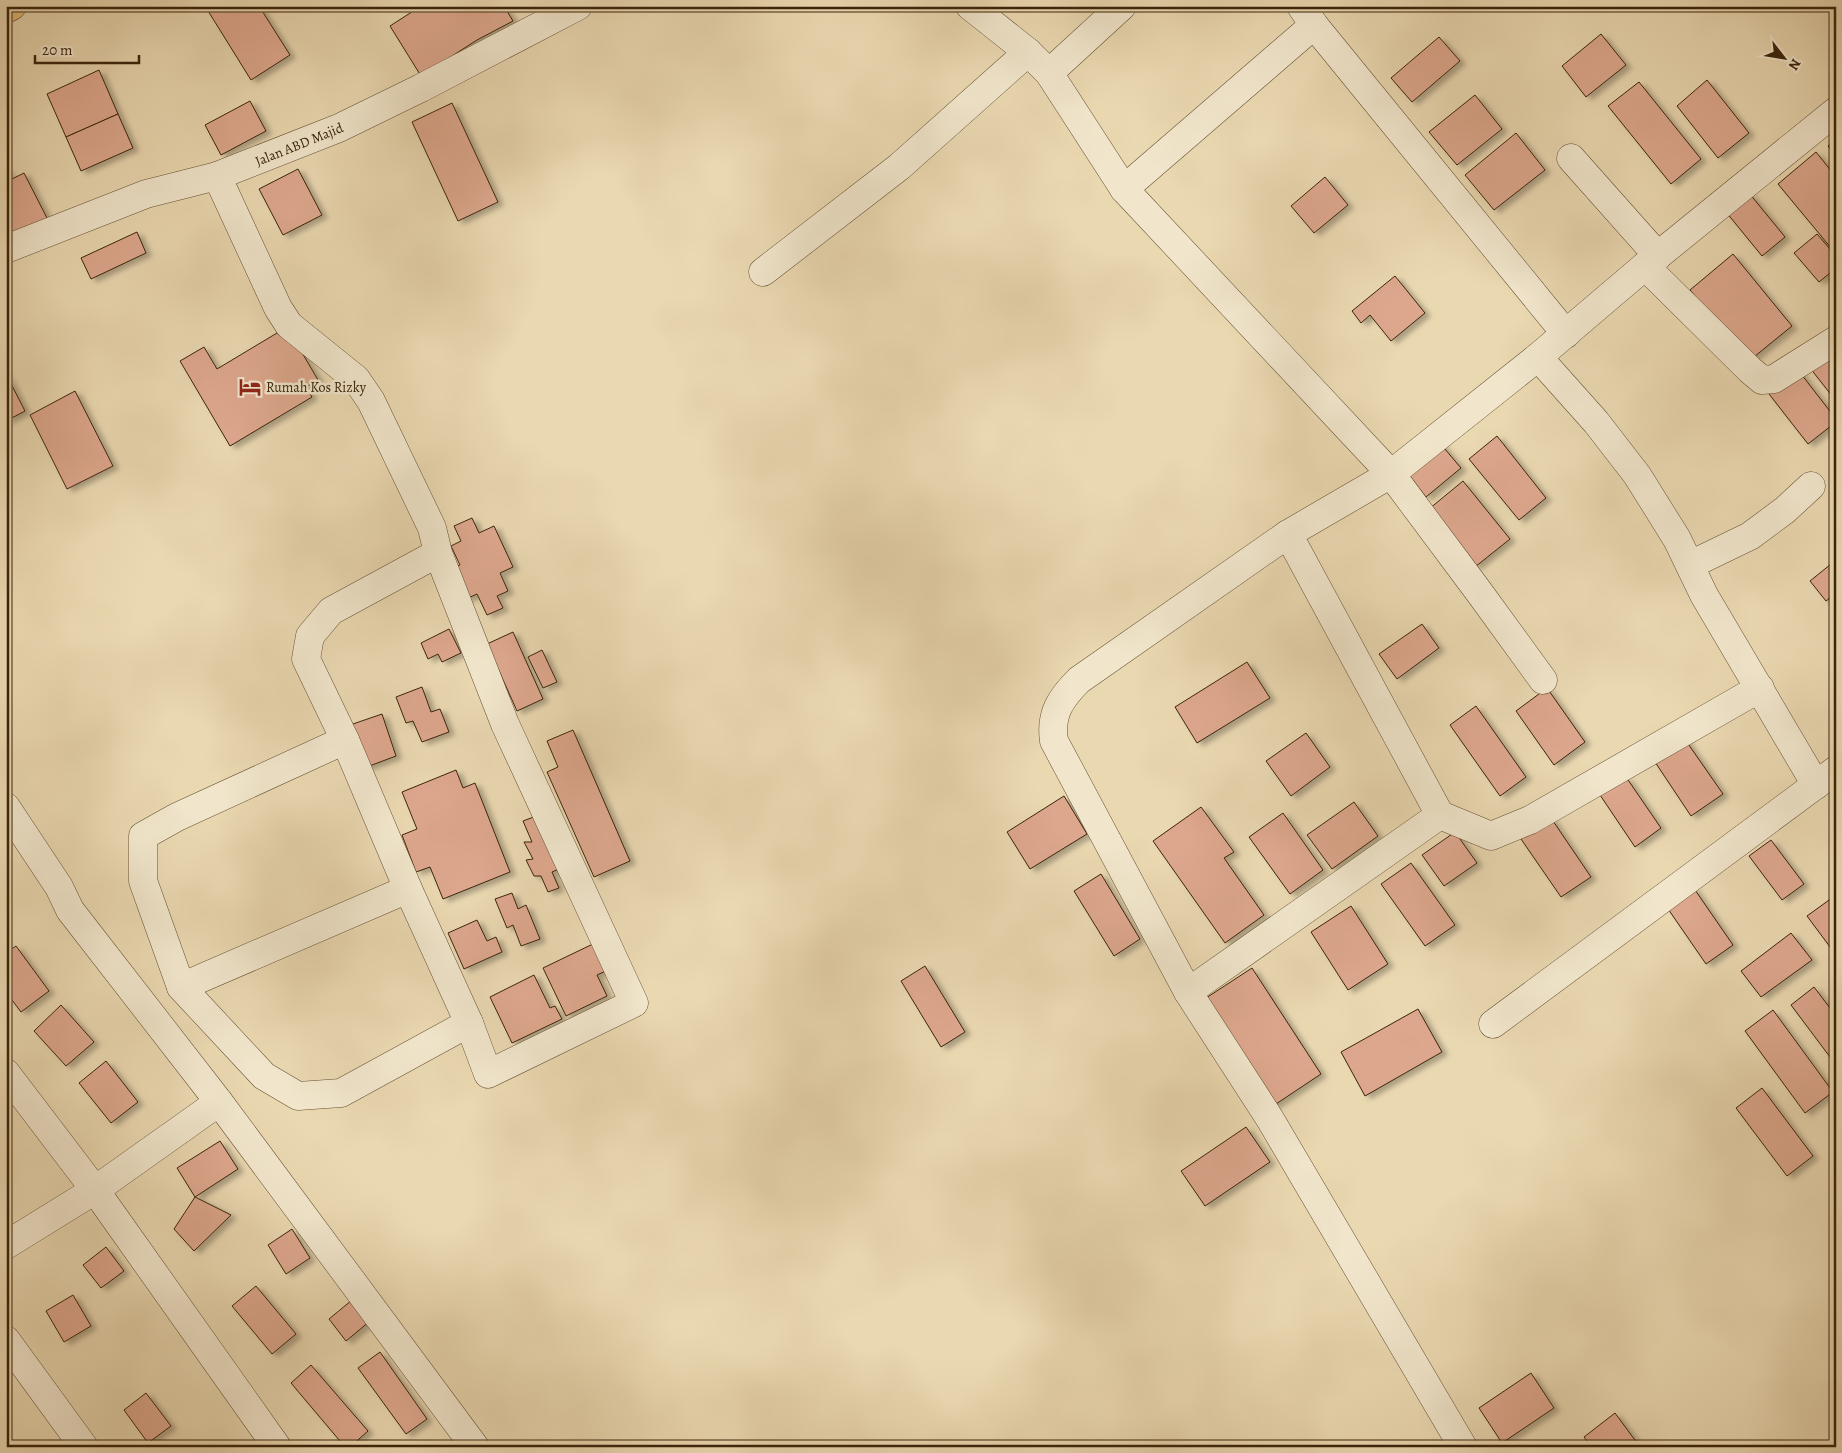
<svg xmlns="http://www.w3.org/2000/svg" width="1842" height="1453" viewBox="0 0 1842 1453" font-family="Alegreya,serif">
<defs>
<filter id="shadow"><feDropShadow dx="5.5" dy="3" stdDeviation="2.5" flood-color="#0004"/></filter>
</defs>
<rect width="100%" height="100%" fill="#ead8b1"/>
<filter id="stains"><feTurbulence type="fractalNoise" baseFrequency=".004" numOctaves="4"/><feColorMatrix values="0 0 0 0 .2 0 0 0 0 .09 0 0 0 0 .02 0 0 0 .5 -.17"/></filter>
<radialGradient id="worn" r=".72"><stop offset=".6" stop-color="#630" stop-opacity="0"/><stop offset="1" stop-color="#630" stop-opacity=".3"/></radialGradient>
<g fill="#dda78d" stroke="#3a240b" filter="url(#shadow)">
<polygon points="205,6 259,6 290,55 251,80"/>
<polygon points="421,6 504,6 513,21 477,40 421,76 390,26"/>
<polygon points="1601,34 1626,65 1586,97 1562,66"/>
<polygon points="1439,37 1460,61 1412,102 1391,78"/>
<polygon points="99,70 118,114 66,137 47,94"/>
<polygon points="1707,80 1749,133 1718,158 1677,106"/>
<polygon points="1639,82 1701,159 1671,184 1608,106"/>
<polygon points="1475,95 1502,129 1457,165 1429,132"/>
<polygon points="250,101 266,131 221,155 205,125"/>
<polygon points="452,103 498,202 458,221 412,122"/>
<polygon points="118,114 133,148 81,171 66,137"/>
<polygon points="1516,133 1545,170 1494,210 1465,175"/>
<polygon points="1836,140 1836,156 1828,146"/>
<polygon points="1816,152 1836,177 1836,254 1778,184"/>
<polygon points="6,168 12,179 24,173 48,220 6,241"/>
<polygon points="298,169 322,215 283,235 259,189"/>
<polygon points="1325,177 1348,205 1314,233 1291,206"/>
<polygon points="1749,193 1785,237 1762,256 1726,212"/>
<polygon points="137,232 146,253 91,279 81,258"/>
<polygon points="1817,234 1836,256 1836,268 1819,282 1794,253"/>
<polygon points="1733,254 1792,326 1749,361 1690,290"/>
<polygon points="1395,276 1425,313 1391,341 1370,315 1361,323 1352,311"/>
<polygon points="287,327 318,380 306,387 312,397 230,446 180,361 204,347 217,369"/>
<polygon points="1836,348 1836,401 1810,368"/>
<polygon points="1798,370 1836,419 1836,422 1808,444 1769,394"/>
<polygon points="6,374 25,411 6,421"/>
<polygon points="75,391 113,466 67,489 30,415"/>
<polygon points="1497,436 1546,498 1519,520 1469,459"/>
<polygon points="1439,442 1461,468 1426,497 1404,469"/>
<polygon points="1463,481 1510,539 1475,567 1429,509"/>
<polygon points="472,518 479,533 494,526 513,567 500,573 508,591 497,596 503,608 487,615 477,594 466,599 452,568 460,565 451,546 461,541 454,526"/>
<polygon points="1836,560 1836,593 1826,601 1810,581"/>
<polygon points="1422,624 1439,648 1397,679 1379,654"/>
<polygon points="449,629 461,653 442,662 438,654 428,659 421,643"/>
<polygon points="513,632 543,699 517,711 487,644"/>
<polygon points="542,650 557,682 543,688 528,657"/>
<polygon points="1247,662 1270,698 1197,743 1175,707"/>
<polygon points="422,687 431,712 440,709 449,732 422,742 413,721 406,723 396,697"/>
<polygon points="1547,688 1585,742 1554,765 1516,711"/>
<polygon points="1476,706 1526,777 1500,796 1450,725"/>
<polygon points="382,714 396,756 364,768 350,725"/>
<polygon points="573,730 630,861 594,877 547,772 558,767 547,741"/>
<polygon points="1306,733 1330,767 1291,796 1266,761"/>
<polygon points="1684,738 1723,794 1691,816 1653,759"/>
<polygon points="456,770 463,788 475,783 510,872 443,899 430,867 416,872 402,835 417,829 402,792"/>
<polygon points="1626,777 1661,828 1635,847 1600,795"/>
<polygon points="1064,796 1087,834 1030,869 1007,832"/>
<polygon points="1354,802 1378,836 1332,869 1307,835"/>
<polygon points="1201,807 1234,852 1224,858 1264,915 1225,943 1153,841"/>
<polygon points="1283,813 1323,870 1290,894 1249,837"/>
<polygon points="539,815 561,868 552,872 559,888 548,892 541,876 534,876 526,860 533,859 524,842 532,842 523,821"/>
<polygon points="1551,818 1591,877 1561,897 1521,839"/>
<polygon points="1455,832 1477,863 1444,886 1422,855"/>
<polygon points="1771,840 1804,884 1782,900 1749,856"/>
<polygon points="1411,863 1455,925 1425,946 1381,884"/>
<polygon points="1101,874 1140,939 1114,956 1074,891"/>
<polygon points="1693,887 1733,945 1706,964 1666,906"/>
<polygon points="512,893 518,909 526,905 540,939 521,946 513,925 507,928 495,899"/>
<polygon points="1836,895 1836,955 1807,916"/>
<polygon points="1351,906 1388,964 1348,990 1311,932"/>
<polygon points="477,920 487,941 496,937 502,952 464,969 448,933"/>
<polygon points="1791,933 1812,960 1761,997 1741,971"/>
<polygon points="597,942 610,969 597,975 607,996 566,1016 543,968"/>
<polygon points="16,946 49,991 21,1012 6,992 6,953"/>
<polygon points="925,966 965,1032 941,1047 901,981"/>
<polygon points="1252,968 1321,1074 1273,1106 1203,1000"/>
<polygon points="534,975 550,1008 555,1006 562,1019 512,1043 490,997"/>
<polygon points="1814,987 1836,1016 1836,1059 1833,1061 1791,1005"/>
<polygon points="61,1005 94,1042 66,1066 34,1031"/>
<polygon points="1418,1009 1442,1052 1365,1096 1341,1052"/>
<polygon points="1773,1010 1833,1092 1805,1113 1745,1031"/>
<polygon points="106,1061 138,1102 111,1123 79,1083"/>
<polygon points="1762,1088 1813,1156 1787,1176 1736,1108"/>
<polygon points="1246,1127 1270,1162 1205,1206 1181,1171"/>
<polygon points="220,1141 238,1169 195,1197 177,1168"/>
<polygon points="195,1197 231,1215 194,1251 174,1229"/>
<polygon points="292,1229 310,1258 286,1274 268,1245"/>
<polygon points="106,1247 124,1271 101,1288 83,1265"/>
<polygon points="256,1286 296,1334 272,1354 232,1306"/>
<polygon points="73,1295 91,1326 64,1342 46,1311"/>
<polygon points="352,1300 370,1321 346,1341 329,1319"/>
<polygon points="380,1352 427,1419 406,1434 358,1368"/>
<polygon points="311,1365 368,1431 350,1447 345,1447 291,1383"/>
<polygon points="1531,1373 1554,1408 1502,1443 1479,1408"/>
<polygon points="146,1393 171,1426 148,1443 124,1410"/>
<polygon points="1615,1413 1640,1447 1591,1447 1584,1437"/>
</g>
<g fill="none" stroke-linecap="round" stroke-linejoin="round">
<g stroke="#665134" stroke-width="29">
<g id="street">
<polyline points="970,6 1028,52 1049,73 1124,189 1391,474 1479,592 1543,680"/>
<polyline points="1301,6 1314,25 1566,334"/>
<polyline points="1049,73 1122,6"/>
<polyline points="1571,158 1658,256"/>
<polyline points="217,176 278,308 289,325 356,379 371,401 432,528 438,553 505,724 634,1003 488,1074 469,1023 408,889 345,740 306,659 310,636 331,611 438,553"/>
<polyline points="1124,189 1314,25"/>
<polyline points="6,249 146,194 217,176 339,128 421,88 578,6"/>
<polyline points="1645,266 1750,370 1762,380 1774,379 1836,340"/>
<polyline points="763,272 899,167 1028,52"/>
<polyline points="1538,357 1596,422 1637,475 1677,539 1704,595 1816,785"/>
<polyline points="1690,565 1750,536 1785,510 1811,486"/>
<polyline points="345,740 177,817 143,836 143,881 181,987 264,1076 298,1096 341,1093 469,1023"/>
<polyline points="6,807 59,887 70,910 219,1102 475,1447"/>
<polyline points="1440,815 1491,836 1530,820 1760,688"/>
<polyline points="181,987 408,889"/>
<polyline points="1188,992 1440,815 1288,534"/>
<polyline points="1493,1024 1836,770"/>
<polyline points="6,1073 95,1190 277,1447"/>
<polyline points="6,1245 95,1190 219,1102"/>
<polyline points="6,1340 84,1447"/>
<path d="M1463 1447 1270 1119 1188 992 1054 741C1050 714 1060 699 1079 680L1288 534 1391 474 1538 357 1645 266 1836 111"/>
</g>
</g>
<g stroke="#3a240b" stroke-width="29">
<polyline id="primary" points="6,9 12,6"/>
</g>
<use href="#street" stroke="#f1e6cc" stroke-width="28"/>
<use href="#primary" stroke="#e5bc78" stroke-width="28"/>
</g>
<defs>
<g id="hotel-bare" transform="scale(1.725)"><path d="M-6-4.5h1.5V1H6V5H4.5V3h-9V5H-6ZM-4 0a1.8 1.8 0 1 1 3.6 0ZM.5 0V-2.5h3Q6-2.5 6 0Z" fill="#8f2418" stroke="#f1e6cc" stroke-width="2.5" paint-order="stroke"/></g>
</defs>
<g fill-rule="evenodd">
<use href="#hotel-bare" x="250" y="387"/>
</g>
<g text-anchor="middle" stroke-width="5" stroke-linejoin="round" paint-order="stroke">
<g font-size="14" fill="#3a240b" stroke="#f1e6cc">
<text transform="translate(299 144) rotate(-22)" y="5">Jalan ABD Majid</text>
</g>
<g font-size="14" fill="#3a240b" stroke="#f1e6cc" text-anchor="start">
<text x="266" y="392">Rumah Kos Rizky</text>
</g>
</g>
<rect width="1842" height="1453" fill="none" stroke="#ead8b1" stroke-width="25"/>
<rect x="8" y="8" width="1827" height="1438" fill="none" stroke="#3a240b" stroke-width="2.5"/>
<rect x="12" y="12" width="1817" height="1428" fill="none" stroke="#3a240b"/>
<g transform="translate(1784 58) rotate(121)" stroke="#f1e6cc" stroke-width="4" paint-order="stroke">
<path d="M0-4L9 19L0 12L-9 19Z" fill="#3a240b"/>
<text y="-8" font-size="14" font-weight="bold" text-anchor="middle" fill="#3a240b">N</text>
</g>
<path d="M35 55v8h104v-8" fill="none" stroke="#3a240b" stroke-width="2.5"/>
<text x="42" y="55" font-size="15" fill="#3a240b" stroke="#f1e6cc" stroke-width="4" paint-order="stroke">20 m</text>
<rect width="100%" height="100%" filter="url(#stains)"/>
<rect width="100%" height="100%" fill="url(#worn)"/>
</svg>
